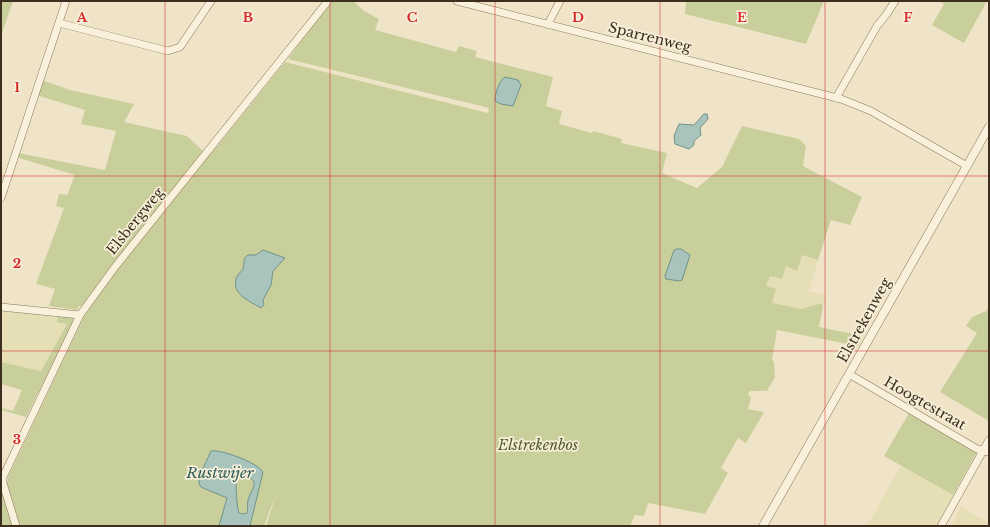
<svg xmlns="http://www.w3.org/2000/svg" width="990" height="527" viewBox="0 0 990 527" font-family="'Libre Baskerville',serif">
<rect width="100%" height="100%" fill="#f0e4c8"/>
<g fill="#e6deb5">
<polygon points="802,255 818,260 809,291 827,295 823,306 820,303 802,309 771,303 766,286 770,276"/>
<polygon points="1,311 58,315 67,324 41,371 1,362"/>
<polygon points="901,466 953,495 936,526 867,526"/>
<polygon points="961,507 989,523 989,526 951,526"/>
</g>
<g fill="#c9cf9b">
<polygon points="1,1 13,1 1,36"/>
<polygon points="331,1 353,1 364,11 379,19 375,30 456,52 459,46 477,51 475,57 553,77 546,106 562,111 559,124 592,133 593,131 622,139 621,143 667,153 662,173 697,188 722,167 742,126 799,139 806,146 803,166 862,197 850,225 831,220 818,260 802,255 797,271 786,266 782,279 770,276 766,286 776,289 772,303 802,309 820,303 823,306 819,327 863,336 858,346 777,330 772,360 774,362 775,377 767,391 750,391 748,394 751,398 748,409 764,412 746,443 738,438 721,468 728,473 705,514 648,503 644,516 635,515 630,526 266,526 276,494 264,526 250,526 262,472 257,466 238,458 228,500 219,526 1,526 1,491 15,511 7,484 8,477 88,308 79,306 77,310 49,306 55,289 36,284 64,208 56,206 59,194 67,195 75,175 16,157 18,153 105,170 116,131 81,124 85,110 36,95 42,80 70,90 134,104 124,122 187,136 204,152 211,154 285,62 488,113 489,108 288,59"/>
<polygon points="686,1 824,1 806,44 685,14"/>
<polygon points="939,1 987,1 964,43 932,25 944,4"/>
<polygon points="989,307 989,421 940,392 977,333 966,326 972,317 986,311"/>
<polygon points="58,315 70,316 73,318 73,323 26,417 1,410 1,408 13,411 22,390 1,384 1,362 41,371 67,324 57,322"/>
<polygon points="909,413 977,452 953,495 884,456"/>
<path d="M244 476C262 480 252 489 248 500 247 504 248 508 246 513H239C237 509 236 488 236 482L239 477Z"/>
</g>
<g fill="#a9c4bc" stroke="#6f938a" fill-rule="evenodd">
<path d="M505 77 518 80 521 85 513 106 501 104 495 101C495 93 499 81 505 77Z"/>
<polygon points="704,114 707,114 708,119 700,128 701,135 694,141 694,145 689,149 675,144 674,136 679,124 694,125"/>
<polygon points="677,249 681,249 690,255 682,280 679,281 666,279 665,276 674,250"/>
<path d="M263 250 285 258 273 271 271 285 263 300 264 305 261 308C250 301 232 295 236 279 237 275 241 272 243 269 245 263 242 259 248 255H256Z"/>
<path d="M211 451C221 449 258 463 263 472L250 526H219L227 498 201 487 199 484V477ZM244 476C262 480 251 489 248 500 247 504 248 508 247 513L242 514 239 513C237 509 236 488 236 482L239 477Z"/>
</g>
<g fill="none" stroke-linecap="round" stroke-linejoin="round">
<g stroke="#8d765c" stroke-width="8">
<g id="minor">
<polyline points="457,1 841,99 871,111 967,166"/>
<polyline points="59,23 168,51 180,47 211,1"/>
<polyline points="548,24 560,1"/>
<polyline points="836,98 877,26 886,15 895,1"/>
<polyline points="1,198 66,1"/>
<polyline points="1,307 80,315"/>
<polyline points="849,374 977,449 989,452"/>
<polyline points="16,526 3,483 3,477 80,315 115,267 328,1"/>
<polyline points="941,526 989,440"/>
</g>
</g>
<g stroke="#8d765c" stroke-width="9">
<polyline id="tertiary" points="763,526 989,127"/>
</g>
<use href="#minor" stroke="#faf1dc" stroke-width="7"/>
<use href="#tertiary" stroke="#faf1dc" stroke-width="8"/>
</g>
<path fill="none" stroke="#d62828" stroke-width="1" stroke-opacity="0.55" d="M165 1V526M330 1V526M495 1V526M660 1V526M825 1V526M1 176H989M1 351H989"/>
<g text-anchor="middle" stroke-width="3.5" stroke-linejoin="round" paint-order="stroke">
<g font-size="14" fill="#3d2e20" stroke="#f7eed8">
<text transform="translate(650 37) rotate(14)" y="5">Sparrenweg</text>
<text transform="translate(135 221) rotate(-51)" y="5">Elsbergweg</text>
<text transform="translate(864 320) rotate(-61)" y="5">Elstrekenweg</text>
<text transform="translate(925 403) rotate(30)" y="5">Hoogtestraat</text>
</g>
<g font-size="14" font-style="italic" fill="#4d5a26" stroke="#f7eed8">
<text x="538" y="450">Elstrekenbos</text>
</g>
<g font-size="15" font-style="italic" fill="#2f5d5a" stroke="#f7eed8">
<text x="220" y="478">Rustwijer</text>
</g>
</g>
<g font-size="13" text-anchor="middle" font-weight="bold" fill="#d62828" stroke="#f7eed8" stroke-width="3.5" stroke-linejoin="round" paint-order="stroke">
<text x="82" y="22">A</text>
<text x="248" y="22">B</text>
<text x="412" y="22">C</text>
<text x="578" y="22">D</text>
<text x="742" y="22">E</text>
<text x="908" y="22">F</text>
<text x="17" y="92">1</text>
<text x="17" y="268">2</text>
<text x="17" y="444">3</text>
</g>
<rect width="990" height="527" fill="none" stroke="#3d2e20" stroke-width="4"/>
</svg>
